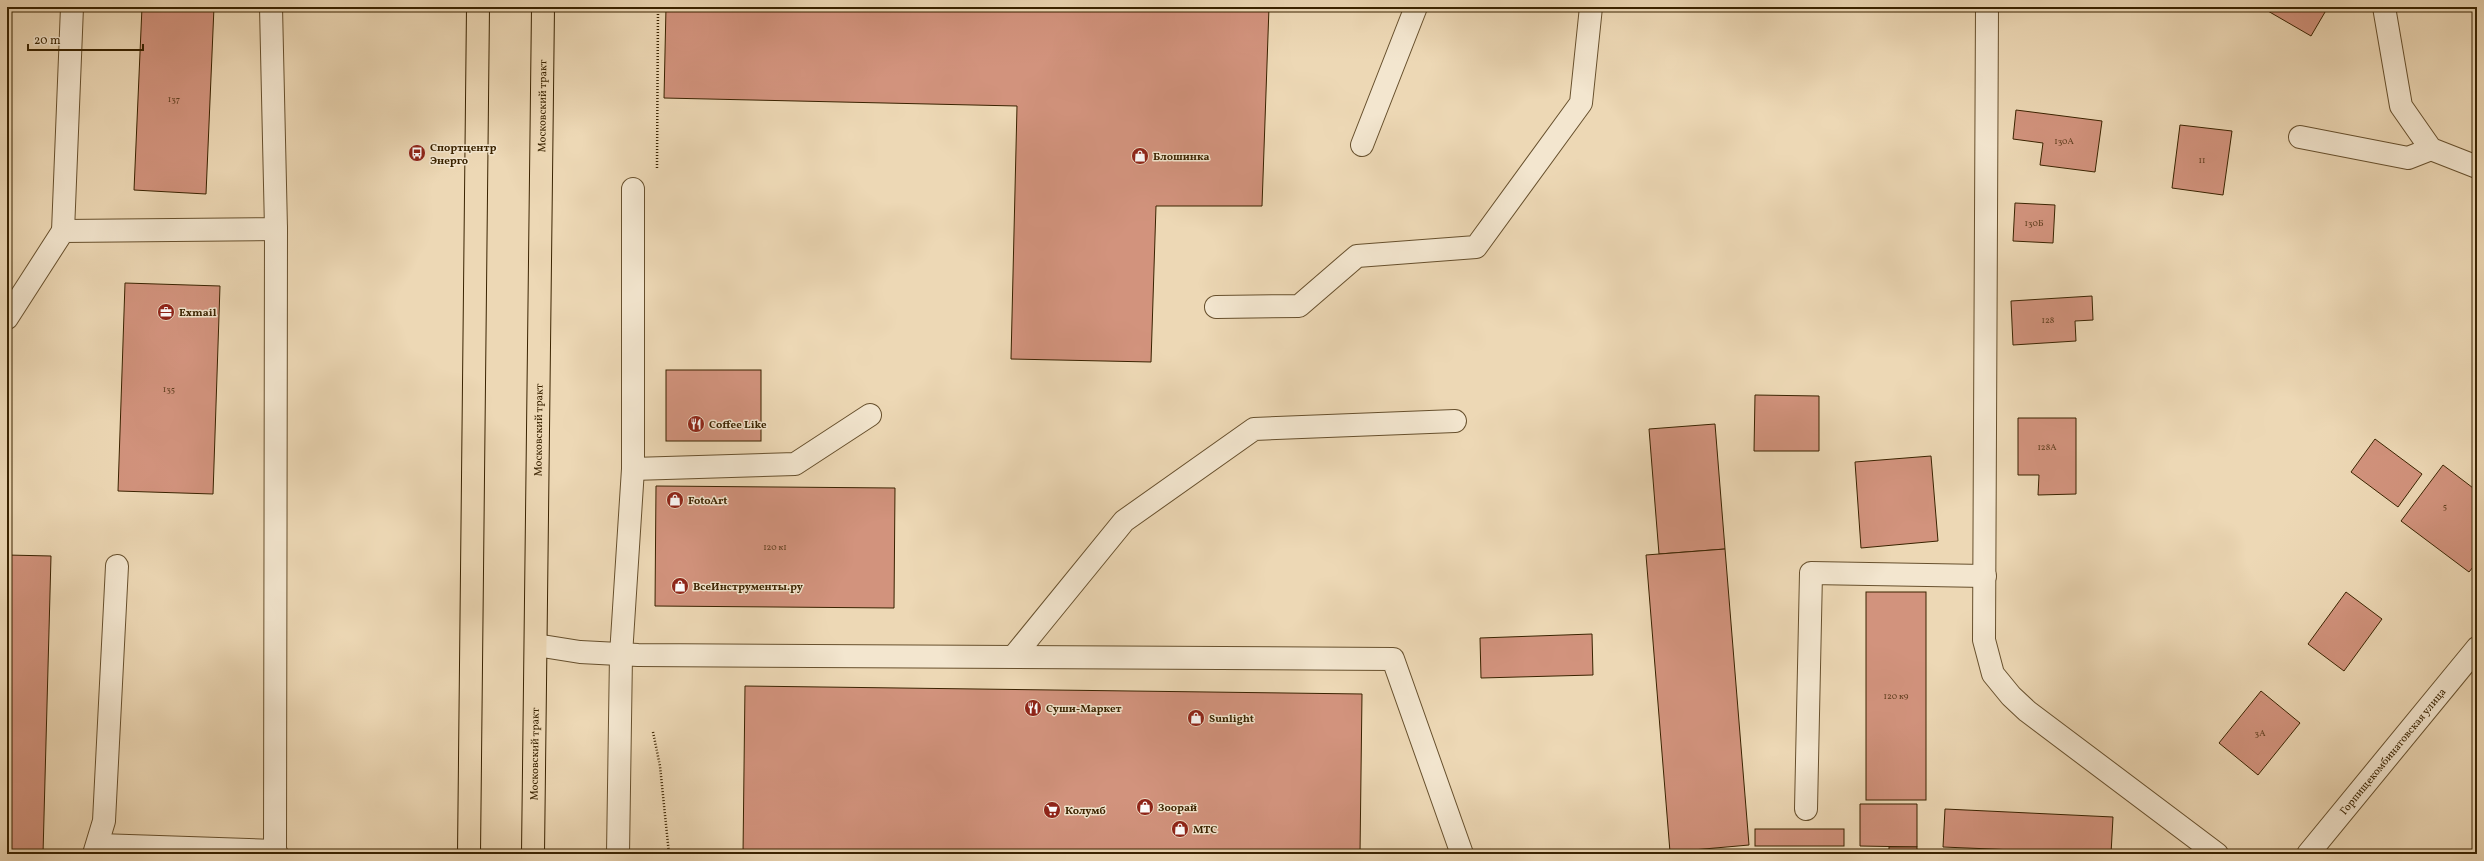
<svg xmlns="http://www.w3.org/2000/svg" width="2484" height="861" viewBox="0 0 2484 861" font-family="Vollkorn,serif">
<rect width="100%" height="100%" fill="#edd8b5"/>
<filter id="stains"><feTurbulence type="fractalNoise" baseFrequency=".005" numOctaves="4"/><feColorMatrix values="0 0 0 0 .2 0 0 0 0 .09 0 0 0 0 .02 0 0 0 .5 -.17"/></filter>
<radialGradient id="worn" r=".72"><stop offset=".6" stop-color="#630" stop-opacity="0"/><stop offset="1" stop-color="#630" stop-opacity=".3"/></radialGradient>
<g fill="#d2937d" stroke="#3a2300">
<polygon points="142,7 214,7 206,194 134,190"/>
<polygon points="666,7 1269,7 1262,206 1156,206 1151,362 1011,359 1017,106 664,98"/>
<polygon points="2261,7 2328,7 2311,36"/>
<polygon points="2016,110 2102,121 2095,172 2040,165 2043,143 2013,139"/>
<polygon points="2180,125 2232,131 2223,195 2172,188"/>
<polygon points="2015,203 2055,205 2053,243 2013,241"/>
<polygon points="125,283 220,286 213,494 118,491"/>
<polygon points="2092,296 2093,320 2075,321 2076,341 2013,345 2011,301"/>
<rect x="666" y="370" width="95" height="71"/>
<polygon points="1755,395 1819,396 1819,451 1754,451"/>
<polygon points="2018,418 2076,418 2076,494 2038,495 2039,475 2018,475"/>
<polygon points="1715,424 1725,549 1659,554 1649,429"/>
<polygon points="2375,439 2422,474 2398,507 2351,472"/>
<polygon points="1931,456 1938,541 1861,548 1855,462"/>
<polygon points="2443,465 2477,491 2477,562 2469,572 2401,521"/>
<polygon points="656,486 895,488 894,608 655,606"/>
<polygon points="1725,549 1749,845 1670,852 1646,555"/>
<polygon points="7,555 51,556 43,854 7,854"/>
<rect x="1866" y="592" width="60" height="208"/>
<polygon points="2346,592 2382,619 2344,671 2308,644"/>
<polygon points="1592,634 1593,675 1481,678 1480,638"/>
<polygon points="745,686 1362,694 1360,854 743,854"/>
<polygon points="2261,691 2300,723 2258,775 2219,743"/>
<polygon points="1860,804 1917,804 1917,847 1860,846"/>
<polygon points="1945,809 2113,817 2111,854 1943,847"/>
<rect x="1755" y="829" width="89" height="17"/>
<rect x="1889" y="847" width="28" height="7"/>
</g>
<g fill="none" stroke-linecap="round" stroke-linejoin="round">
<g stroke="#67502d" stroke-width="24">
<g id="minor">
<polyline points="1987,7 1984,640 1993,674 2011,696 2027,711 2217,854"/>
<polyline points="2384,7 2401,106 2431,149 2477,167"/>
<polyline points="2300,137 2408,158 2431,149"/>
<polyline points="1362,145 1416,7"/>
<polyline points="63,231 72,7"/>
<polyline points="1216,307 1299,306 1357,256 1476,247 1581,103 1591,7"/>
<polyline points="7,318 63,231 276,229 271,7"/>
<polyline points="633,469 795,464 870,415"/>
<polyline points="536,645 580,652 638,655 1393,659 1462,854"/>
<polyline points="1014,656 1124,521 1254,429 1455,421"/>
<polyline points="1806,809 1811,573 1985,576"/>
<polyline points="99,845 275,851 277,854"/>
<polyline points="275,851 276,229"/>
<polyline points="94,854 104,821 117,566"/>
<polyline points="618,854 621,655 633,469 633,189"/>
<path id="s1" d="M2308 854 2477 648"/>
</g>
</g>
<g stroke="#3a2300" stroke-width="24">
<g id="major">
<polyline points="469,854 478,7"/>
<path id="s2" d="M533 854 543 7"/>
</g>
</g>
<g stroke="#3a2300" stroke-width="2.5" stroke-dasharray="1 2" stroke-linecap="butt">
<polyline points="657,168 658,7"/>
<polyline points="653,732 660,766 669,854"/>
</g>
<use href="#minor" stroke="#f3e6cf" stroke-width="22"/>
<use href="#major" stroke="#edd8b5" stroke-width="22"/>
</g>
<defs>
<g id="bus-disc" transform="scale(0.9)"><circle r="9.5" fill="#8f2418" stroke="#f3e6cf"/><path d="M-5-6H5V4H4V6H2V4H-2V6H-4V4H-5ZM-3.5-4V0h7V-4ZM-3.5 1.2v1.5H-2V1.2ZM2 1.2v1.5H3.5V1.2Z" fill="#fff"/></g>
<g id="shop-disc" transform="scale(0.9)"><circle r="9.5" fill="#8f2418" stroke="#f3e6cf"/><path d="M-5-2.5h2.3a2.7 3.5 0 0 1 5.4 0H5L5.5 6h-11ZM-1.5-2.5h3a1.5 2.3 0 0 0-3 0Z" fill="#fff"/></g>
<g id="office-disc" transform="scale(0.9)"><circle r="9.5" fill="#8f2418" stroke="#f3e6cf"/><path d="M-6-3h4V-5.5h4V-3h4V5H-6ZM-1-4.5V-3h2v-1.5ZM-6 0V1H6V0Z" fill="#fff"/></g>
<g id="restaurant-disc" transform="scale(0.9)"><circle r="9.5" fill="#8f2418" stroke="#f3e6cf"/><path d="M-5-6h1v4h1v-4h1v4h1v-4h1v5L-1.5 .5V6h-2V.5L-5-1ZM5-6V6H3V1.5H1.5Q1.5-4 5-6Z" fill="#fff"/></g>
<g id="supermarket-disc" transform="scale(0.9)"><circle r="9.5" fill="#8f2418" stroke="#f3e6cf"/><path d="M-6-5.5h2.5l.6 2H6L4.5 2H-2.5L-4.4-4H-6ZM-1.5 3.2a1.3 1.3 0 1 0 .1 0ZM3 3.2a1.3 1.3 0 1 0 .1 0Z" fill="#fff"/></g>
</defs>
<g fill-rule="evenodd">
<use href="#bus-disc" x="417" y="153"/>
<use href="#shop-disc" x="1140" y="156"/>
<use href="#office-disc" x="166" y="312"/>
<use href="#restaurant-disc" x="696" y="424"/>
<use href="#shop-disc" x="675" y="500"/>
<use href="#shop-disc" x="680" y="586"/>
<use href="#restaurant-disc" x="1033" y="708"/>
<use href="#shop-disc" x="1196" y="718"/>
<use href="#shop-disc" x="1145" y="807"/>
<use href="#supermarket-disc" x="1052" y="810"/>
<use href="#shop-disc" x="1180" y="829"/>
</g>
<g text-anchor="middle" stroke-width="3" stroke-linejoin="round" paint-order="stroke">
<g font-size="9" fill="#603f1f">
<text x="174" y="102">137</text>
<text x="2064" y="144">130А</text>
<text x="2202" y="163">11</text>
<text x="2034" y="226">130Б</text>
<text x="2048" y="323">128</text>
<text x="169" y="392">135</text>
<text x="2047" y="450">128А</text>
<text x="2445" y="509">5</text>
<text x="775" y="550">120 к1</text>
<text x="1896" y="699">120 к9</text>
<text x="2260" y="736">3А</text>
</g>
<g font-size="11" fill="#3a2300" stroke="#f3e6cf">
<text dy="4" stroke="none"><textPath href="#s2" startOffset="748">Московский тракт</textPath></text>
<text dy="4" stroke="none"><textPath href="#s2" startOffset="424">Московский тракт</textPath></text>
<text dy="4" stroke="none"><textPath href="#s1" startOffset="133">Горпищекомбинатовская улица</textPath></text>
<text dy="4" stroke="none"><textPath href="#s2" startOffset="100">Московский тракт</textPath></text>
</g>
<g font-size="11" font-weight="bold" fill="#3a2300" stroke="#f3e6cf" text-anchor="start">
<text x="430" y="151">Спортцентр<tspan x="430" dy="13">Энерго</tspan></text>
<text x="1153" y="160">Блошинка</text>
<text x="179" y="316">Exmail</text>
<text x="709" y="428">Coffee Like</text>
<text x="688" y="504">FotoArt</text>
<text x="693" y="590">ВсеИнструменты.ру</text>
<text x="1046" y="712">Суши-Маркет</text>
<text x="1209" y="722">Sunlight</text>
<text x="1158" y="811">Зоорай</text>
<text x="1065" y="814">Колумб</text>
<text x="1193" y="833">МТС</text>
</g>
</g>
<rect width="2484" height="861" fill="none" stroke="#edd8b5" stroke-width="24"/>
<rect x="8" y="8" width="2468" height="845" fill="none" stroke="#3a2300" stroke-width="2"/>
<rect x="12" y="12" width="2460" height="837" fill="none" stroke="#3a2300"/>
<path d="M28 44v6h115v-6" fill="none" stroke="#3a2300" stroke-width="2"/>
<text x="34" y="44" font-size="12" fill="#3a2300" stroke="#f3e6cf" stroke-width="3" paint-order="stroke">20 m</text>
<rect width="100%" height="100%" filter="url(#stains)"/>
<rect width="100%" height="100%" fill="url(#worn)"/>
</svg>
